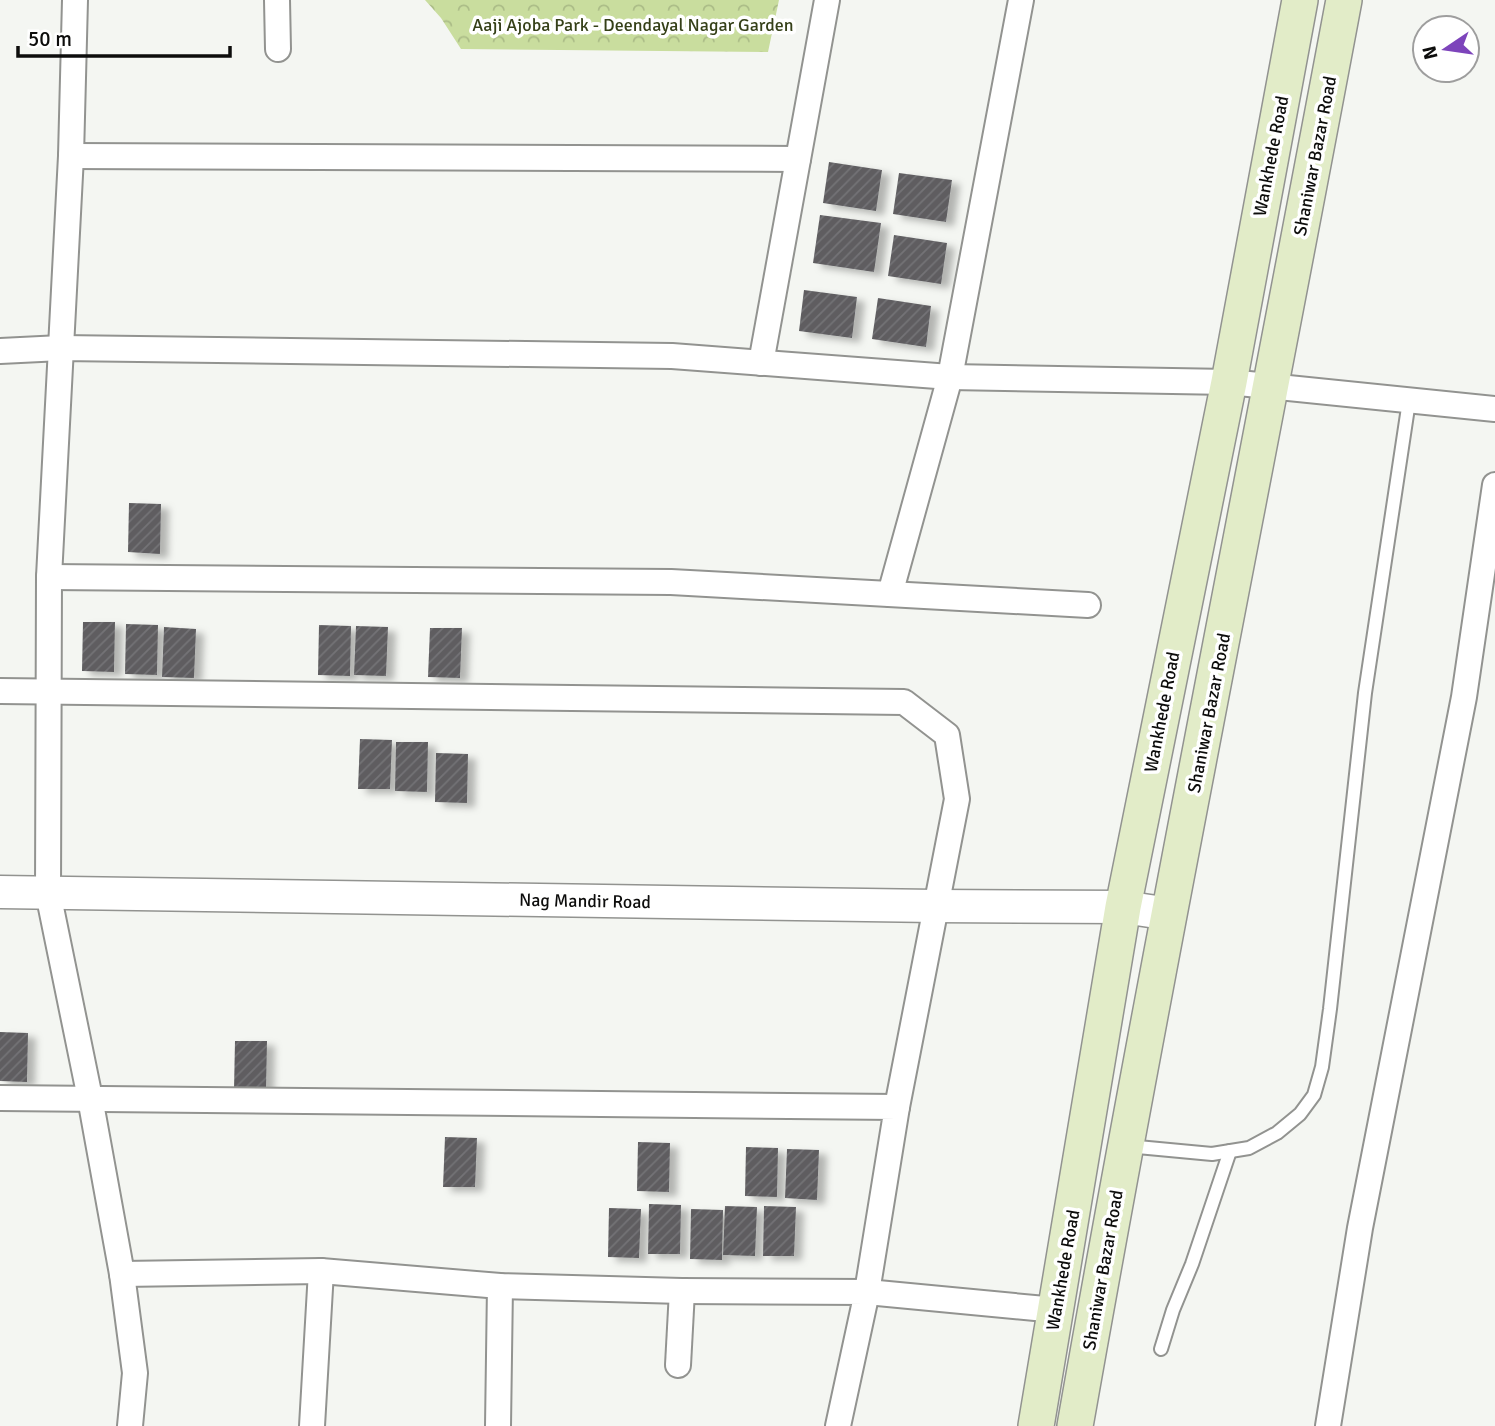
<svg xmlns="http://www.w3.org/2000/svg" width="1495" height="1426" viewBox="0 0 1495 1426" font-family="Signika,sans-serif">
<defs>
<pattern id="forest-crowns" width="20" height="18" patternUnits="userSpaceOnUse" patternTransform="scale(1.75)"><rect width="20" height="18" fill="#c9dd9e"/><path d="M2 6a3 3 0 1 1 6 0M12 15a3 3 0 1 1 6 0" fill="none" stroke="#abbc87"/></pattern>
<pattern id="building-hatch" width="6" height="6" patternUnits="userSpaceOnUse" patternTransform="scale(1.75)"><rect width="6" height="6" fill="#5e5d60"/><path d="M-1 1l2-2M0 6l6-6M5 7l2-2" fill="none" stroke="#747376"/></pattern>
<filter id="shadow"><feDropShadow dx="8" dy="4.5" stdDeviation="3.5" flood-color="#0004"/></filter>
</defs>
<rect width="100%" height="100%" fill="#f4f6f2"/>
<polygon fill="url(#forest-crowns)" points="425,0 779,0 768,52 461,49 441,18"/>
<g fill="url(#building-hatch)" filter="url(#shadow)">
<polygon points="829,162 882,170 876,211 823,203"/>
<polygon points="899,173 952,180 946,222 893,214"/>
<polygon points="820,215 881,223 874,272 813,263"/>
<polygon points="894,235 947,243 941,284 888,276"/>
<polygon points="804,290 857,297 852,338 799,331"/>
<polygon points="878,298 931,306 926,347 872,339"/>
<polygon points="129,503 161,504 160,554 128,552"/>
<polygon points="83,622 115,622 114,672 82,671"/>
<polygon points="126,624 158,625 157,675 125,674"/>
<polygon points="319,625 351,626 350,676 318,675"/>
<polygon points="356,626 388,627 386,676 354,675"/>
<polygon points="164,627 196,629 194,678 162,677"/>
<polygon points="430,628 462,628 460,678 428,677"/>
<polygon points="360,739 392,740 390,789 358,789"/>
<polygon points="396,742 428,742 427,792 395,791"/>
<polygon points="436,753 468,754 467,803 435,802"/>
<polygon points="0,1032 28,1033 27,1082 0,1081"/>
<polygon points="235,1041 267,1041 266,1091 234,1090"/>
<polygon points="445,1137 477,1138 475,1187 443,1187"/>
<polygon points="638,1142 670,1143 669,1192 637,1191"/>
<polygon points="746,1147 778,1148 777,1197 745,1196"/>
<polygon points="787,1149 819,1150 817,1200 785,1198"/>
<polygon points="649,1204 681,1205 680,1254 648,1254"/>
<polygon points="725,1206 757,1207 755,1256 723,1255"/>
<polygon points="764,1206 796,1207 794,1256 763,1256"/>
<polygon points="609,1208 641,1209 639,1258 608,1257"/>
<polygon points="691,1209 723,1210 722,1260 690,1259"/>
</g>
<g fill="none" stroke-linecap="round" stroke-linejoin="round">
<g stroke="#929390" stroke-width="16">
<g id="service">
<polyline points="1127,1146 1212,1154 1249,1148 1277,1133 1300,1114 1314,1095 1322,1067 1330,1009 1365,693 1409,401"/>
<polyline points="1161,1349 1173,1310 1192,1264 1230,1151"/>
</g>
</g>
<g stroke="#929390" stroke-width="28">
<g id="minor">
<polyline points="75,0 71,156 49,577 48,893 90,1098 122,1274 135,1373 130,1426"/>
<polyline points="277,0 278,49"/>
<polyline points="71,156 798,159"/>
<polyline points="0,351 61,348 672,356 950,377 1229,382 1495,409"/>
<polyline points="761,363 827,0"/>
<polyline points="49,577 671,582 1088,605"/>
<polyline points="890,594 950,377 1021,0"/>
<polyline points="0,691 904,702 947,735 957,799 897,1107"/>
<polyline points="0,1098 897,1107 867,1292 1056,1310"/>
<polyline points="122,1274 321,1271 500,1286 682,1291 867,1292 838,1426"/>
<polyline points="678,1365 682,1291"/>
<polyline points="312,1426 321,1271"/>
<polyline points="498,1426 500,1286"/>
<polyline points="1328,1426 1360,1228 1464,697 1495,485"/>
</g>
</g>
<g stroke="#929390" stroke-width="35">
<polyline id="tertiary" points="0,892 935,906 1123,907 1170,914"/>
</g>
<g stroke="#929390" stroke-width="38">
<g id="secondary">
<polyline points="1036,1426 1123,907 1229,382 1300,0"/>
<path d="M1075 1426C1159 950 1255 475 1344 0"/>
</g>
</g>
<use href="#service" stroke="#fff" stroke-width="12"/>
<use href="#minor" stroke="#fff" stroke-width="24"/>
<use href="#tertiary" stroke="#fff" stroke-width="32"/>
<use href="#secondary" stroke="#e2ecc8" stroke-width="35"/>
</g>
<g text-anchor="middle" stroke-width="7" stroke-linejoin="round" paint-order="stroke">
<g font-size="18" fill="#354018" stroke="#fff">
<text x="633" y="31">Aaji Ajoba Park - Deendayal Nagar Garden</text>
</g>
<g font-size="18" fill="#0d0d0c" stroke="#fff">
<text transform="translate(1271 156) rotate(-79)" y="6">Wankhede Road</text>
<text transform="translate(1315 156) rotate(-79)" y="6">Shaniwar Bazar Road</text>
<text transform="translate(1162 712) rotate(-79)" y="6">Wankhede Road</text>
<text transform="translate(1209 713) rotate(-79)" y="6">Shaniwar Bazar Road</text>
<text transform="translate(585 901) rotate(1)" y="6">Nag Mandir Road</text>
<text transform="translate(1063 1270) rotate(-80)" y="6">Wankhede Road</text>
<text transform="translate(1103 1270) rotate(-80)" y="6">Shaniwar Bazar Road</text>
</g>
</g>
<g transform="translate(1446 49) rotate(257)"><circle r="33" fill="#ffffff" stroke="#9e9e9e" stroke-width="2"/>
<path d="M0-5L12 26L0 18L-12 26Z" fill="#7d44bb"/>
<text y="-10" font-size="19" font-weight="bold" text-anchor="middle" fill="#0d0d0c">N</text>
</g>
<path d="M18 46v10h212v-10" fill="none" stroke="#0d0d0c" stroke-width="3.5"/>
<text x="28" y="46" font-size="21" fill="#0d0d0c" stroke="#ffffff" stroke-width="5" paint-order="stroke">50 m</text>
</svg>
